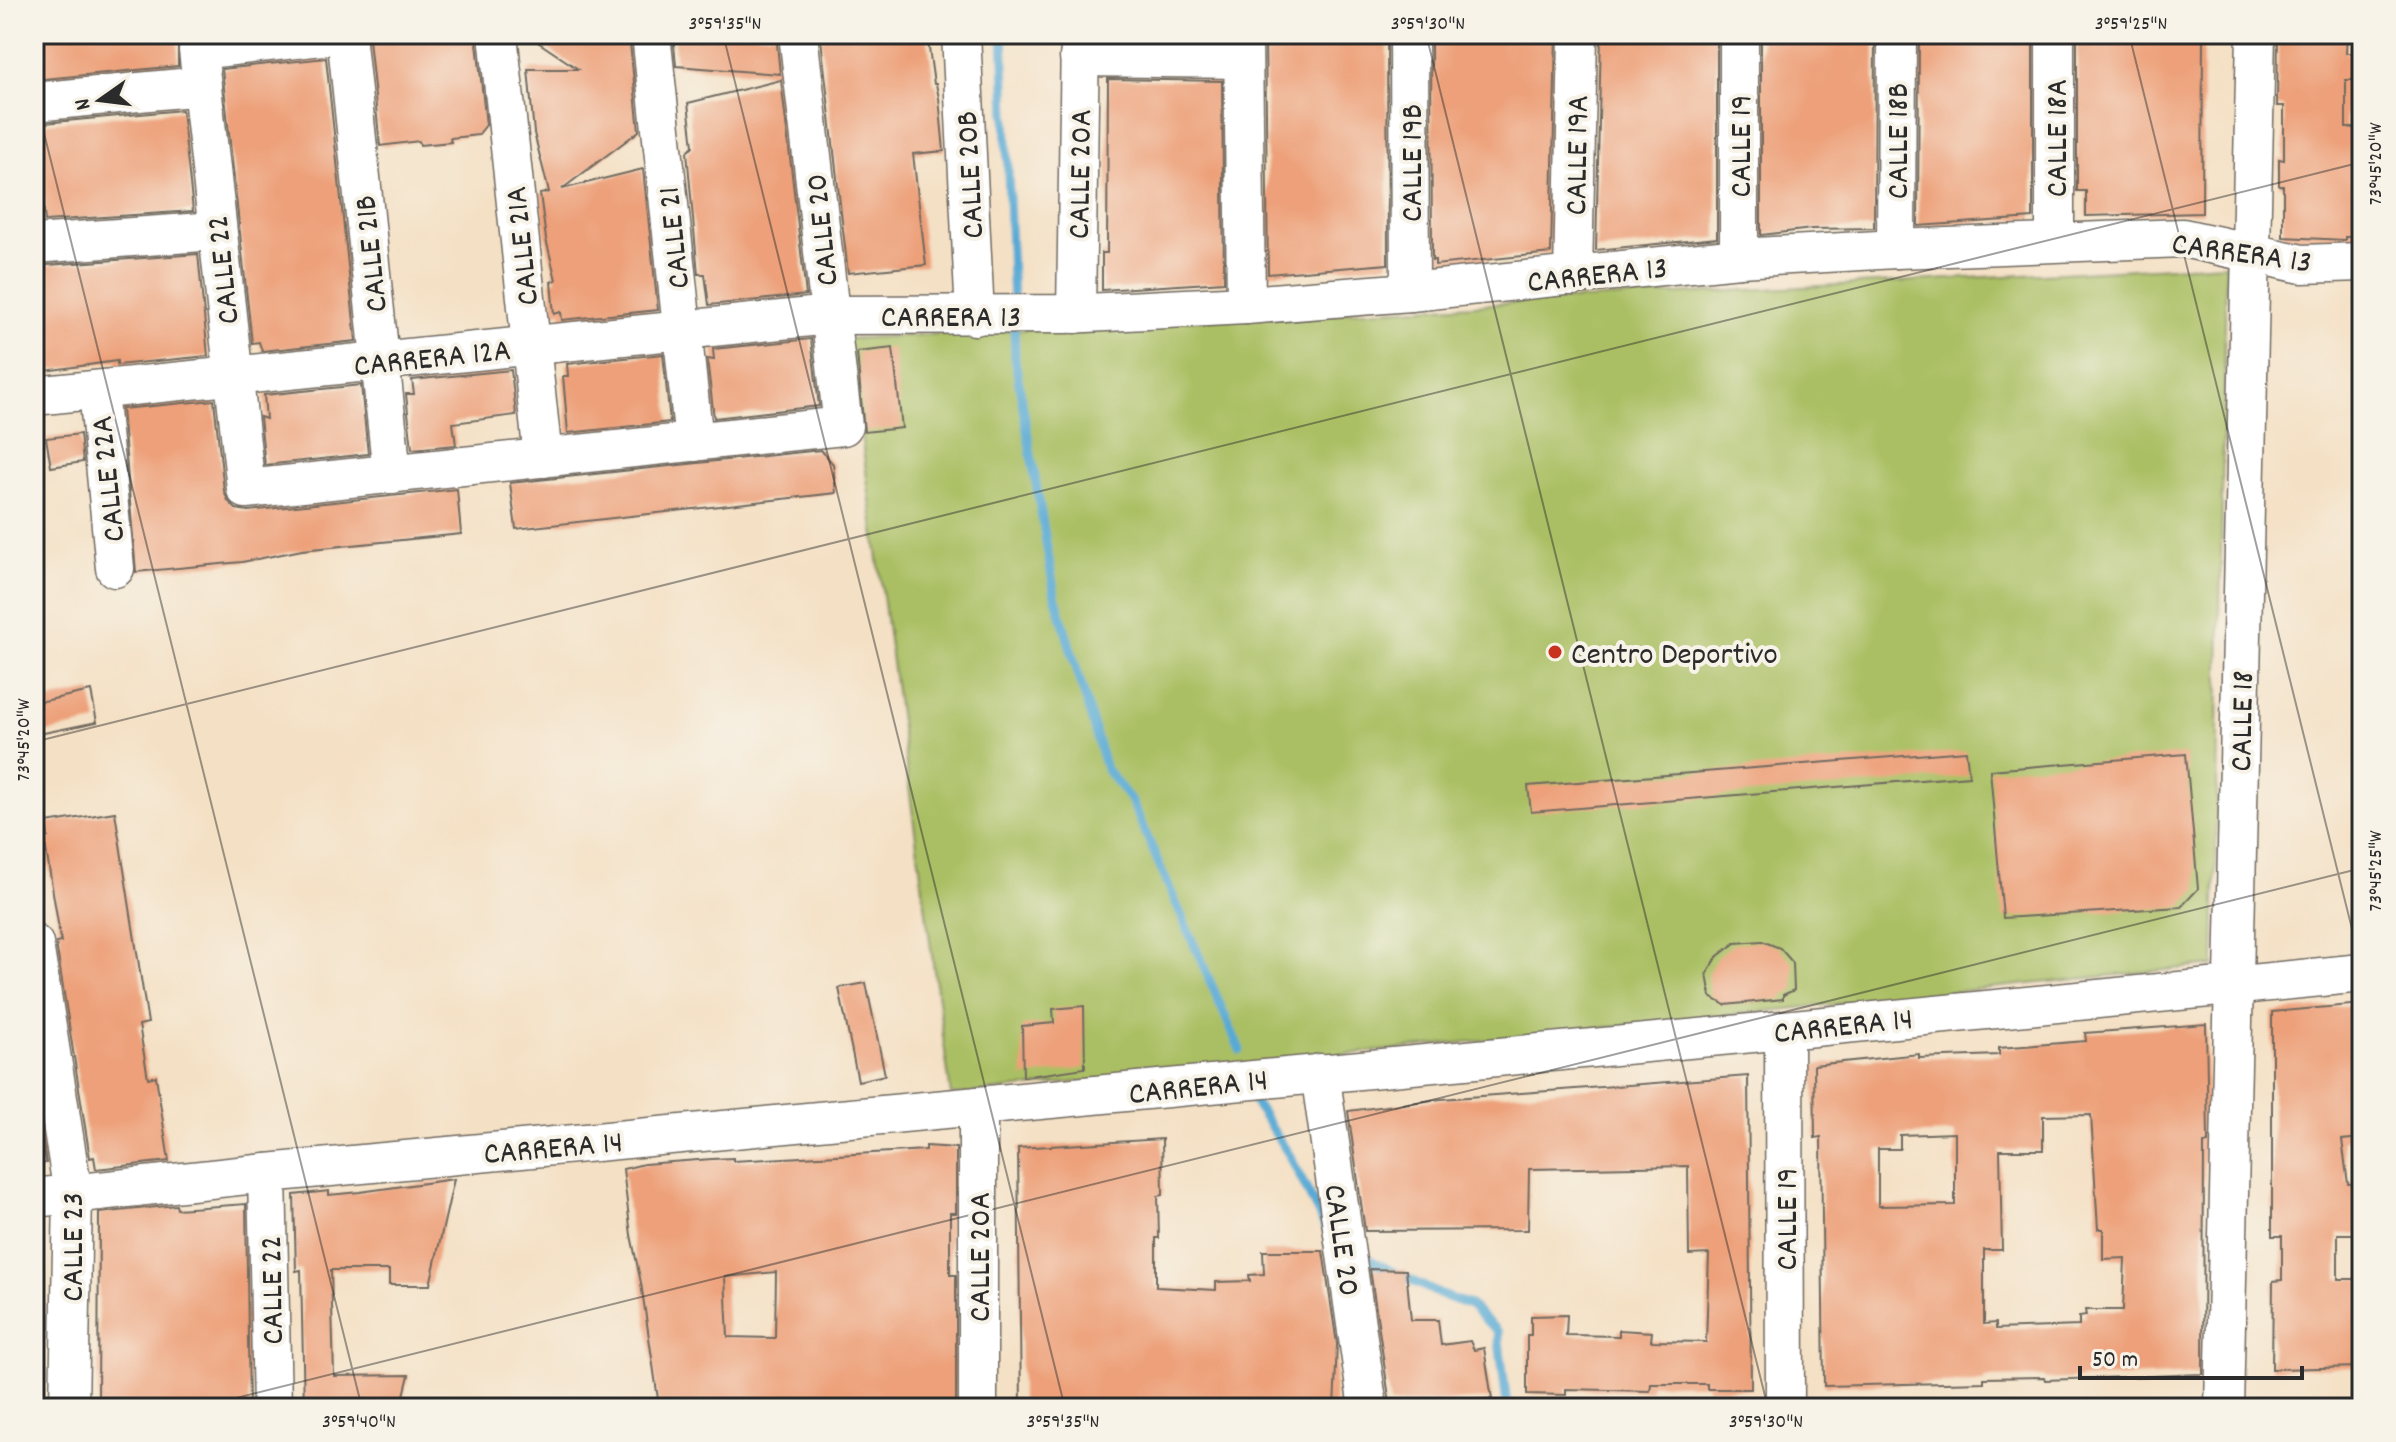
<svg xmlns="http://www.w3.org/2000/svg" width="2396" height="1442" viewBox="0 0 2396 1442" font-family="Dekko,sans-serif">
<rect width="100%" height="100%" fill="#f7f3e8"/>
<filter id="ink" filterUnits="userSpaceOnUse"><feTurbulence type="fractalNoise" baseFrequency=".0125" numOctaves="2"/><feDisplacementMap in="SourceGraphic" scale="16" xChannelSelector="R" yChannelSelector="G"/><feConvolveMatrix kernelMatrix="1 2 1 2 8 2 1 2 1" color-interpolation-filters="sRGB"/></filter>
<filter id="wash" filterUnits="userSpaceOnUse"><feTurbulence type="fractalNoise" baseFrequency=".006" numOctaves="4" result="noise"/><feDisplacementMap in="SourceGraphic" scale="32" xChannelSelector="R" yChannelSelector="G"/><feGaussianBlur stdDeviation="1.8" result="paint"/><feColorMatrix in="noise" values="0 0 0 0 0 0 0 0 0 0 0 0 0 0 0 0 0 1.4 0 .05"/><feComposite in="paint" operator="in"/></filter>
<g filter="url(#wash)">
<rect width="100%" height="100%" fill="#f4e0c4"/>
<polygon fill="#aabf64" stroke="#6a7548" stroke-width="2" points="2226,264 2214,965 951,1095 848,339"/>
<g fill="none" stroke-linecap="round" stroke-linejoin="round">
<g stroke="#59aad4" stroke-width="9">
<polyline points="1003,34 1013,305"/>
<polyline points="1014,323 1015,360 1055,595 1106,769 1132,802 1240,1050"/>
<polyline points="1254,1101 1290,1156 1326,1229"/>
<polyline points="1356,1253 1441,1295 1470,1305 1498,1332 1507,1405"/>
</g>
</g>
<g id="blocks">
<g fill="#eda079" fill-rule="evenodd">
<polygon points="34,34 183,34 178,42 178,66 34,80"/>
<polygon points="421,34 476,34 486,125 478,135 450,138 451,142 420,145 419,141 380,146 369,39"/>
<polygon points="526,34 629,34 639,131 562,189 643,169 658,310 562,320 561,312 554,314 551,282 556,280 546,239 540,194 549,192 534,133 528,69 578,69"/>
<polygon points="673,34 776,34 780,74 676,66"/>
<polygon points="825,34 927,34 934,84 936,84 939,98 944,151 913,154 926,265 848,273 821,39 825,39"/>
<polygon points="1265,34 1387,34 1388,264 1268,274"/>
<polygon points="1443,34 1556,34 1551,253 1435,265 1435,260 1432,260 1431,40 1443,40"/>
<polygon points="1601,34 1717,34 1717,238 1596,250"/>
<polygon points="1761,34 1875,34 1874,228 1812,229 1761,235"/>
<polygon points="1919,34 2033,34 2033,218 1918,226"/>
<polygon points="2077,34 2203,34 2202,213 2086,216 2086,191 2077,191"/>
<polygon points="2278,34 2347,34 2346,53 2362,53 2362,80 2346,80 2346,128 2362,128 2362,237 2345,237 2345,240 2283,237 2283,186 2279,186 2279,159 2284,160 2284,106 2277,106"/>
<polygon points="326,58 356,341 262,351 259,342 252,343 222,69"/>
<polygon points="1108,79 1222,81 1224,282 1102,290 1102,253 1107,253"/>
<polygon points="781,80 806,295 709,305 705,274 698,274 687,152 693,146 688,103"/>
<polygon points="182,110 193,211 45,221 39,166 34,167 34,124"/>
<polygon points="198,254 208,356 117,365 117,361 38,372 34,353 34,266"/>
<polygon points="811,339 819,406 714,418 707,359 714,360 713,349"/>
<polygon points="893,348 902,428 864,432 857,352"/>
<polygon points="663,354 670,422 568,433 563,376 568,376 567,364"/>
<polygon points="511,370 516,415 453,423 456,445 412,449 406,394 414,394 412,380"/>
<polygon points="361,385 368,454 265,465 260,417 266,419 264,395"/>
<polygon points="214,400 224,491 228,501 236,509 248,511 457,489 461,534 302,550 242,562 136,572 122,409"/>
<polygon points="80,434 83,462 51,467 46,438"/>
<polygon points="821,450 833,464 836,493 516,529 510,483"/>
<polygon points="91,691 97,722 34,735 34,703"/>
<polygon points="1966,751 1969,776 1531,812 1528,786"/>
<polygon points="2186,754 2198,889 2181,907 2003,918 1990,770"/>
<polygon points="115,812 148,1023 139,1025 148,1078 156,1076 169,1161 96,1169 94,1157 90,1158 56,943 61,942 44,837 48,837 46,823"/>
<polygon points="1762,941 1780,948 1793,963 1794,990 1783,995 1783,999 1725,1005 1711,997 1707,974 1718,956 1735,943"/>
<polygon points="866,983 885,1075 858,1081 839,988"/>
<polygon points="2362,1004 2362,1138 2342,1140 2348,1184 2362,1183 2362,1234 2338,1234 2338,1279 2362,1279 2362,1367 2272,1369 2273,1281 2282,1280 2282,1236 2272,1236 2272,1012"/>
<polygon points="1084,1006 1085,1068 1023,1077 1022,1026 1054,1023 1053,1009"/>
<path d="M2206 1024 2208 1138V1143L2204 1144 2203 1374 2045 1380 2044 1377 1984 1378V1382L1824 1386 1821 1137 1815 1138 1814 1065 1919 1054V1058L1999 1055V1048L2086 1041 2085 1033ZM2091 1115 2098 1229H2103V1259L2125 1258 2123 1310H2085L2086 1316 2079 1317V1326L1996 1329V1323L1984 1324V1250H2002L2000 1150H2043V1116ZM1955 1133V1205L1878 1206V1149H1900V1135Z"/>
<polygon points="1748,1076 1751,1389 1707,1389 1707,1384 1651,1384 1650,1391 1566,1389 1566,1395 1527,1394 1527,1335 1531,1335 1531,1316 1567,1315 1566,1335 1619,1336 1619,1330 1652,1332 1651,1341 1706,1342 1709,1254 1689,1255 1688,1166 1529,1169 1528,1230 1365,1231 1348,1111 1441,1099"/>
<polygon points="34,1087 46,1163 34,1165"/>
<polygon points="1162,1139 1163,1195 1158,1196 1159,1238 1156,1238 1156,1287 1216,1290 1216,1282 1250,1281 1249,1275 1264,1274 1263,1251 1323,1251 1337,1344 1334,1408 1021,1408 1018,1148"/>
<path d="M926 1146 956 1148V1213H950V1275H956V1408L659 1406 641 1283 631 1235 623 1169 644 1164 712 1159 733 1158V1161L926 1150ZM776 1272 775 1338 728 1337 725 1277Z"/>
<polygon points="454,1179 430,1285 389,1285 389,1270 331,1270 334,1376 409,1375 401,1408 304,1408 301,1270 296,1271 294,1195 329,1191 329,1195 360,1192"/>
<polygon points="246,1204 249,1408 98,1408 99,1213 176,1205 177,1209"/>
<polygon points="1370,1269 1406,1270 1411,1320 1438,1320 1441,1345 1470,1341 1474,1350 1484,1348 1492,1399 1390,1404"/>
</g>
</g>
</g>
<g filter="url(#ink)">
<use href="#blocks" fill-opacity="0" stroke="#716a61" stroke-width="2"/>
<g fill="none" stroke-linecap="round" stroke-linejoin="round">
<g stroke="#716a61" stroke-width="41">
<g id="minor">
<polyline points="340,34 198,50 246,489 843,426 798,34"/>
<polyline points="346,34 392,474"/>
<polyline points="498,34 543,458"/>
<polyline points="651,34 694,442"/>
<polyline points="961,34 975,316"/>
<polyline points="1243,34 1246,305"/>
<polyline points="1409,34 1410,292"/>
<polyline points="2055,34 2055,242"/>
<polyline points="1079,57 1243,59"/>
<polyline points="34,102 202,86"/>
<polyline points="34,244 217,231"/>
<polyline points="1896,249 1897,34"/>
<polyline points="1739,258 1739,34"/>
<polyline points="1573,276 1578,34"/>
<polyline points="1076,314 1080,34"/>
<polyline points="98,390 115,568"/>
<polyline points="34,396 830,315 1066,314 1246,305 1410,292 1739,258 1896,249 2183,238 2302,264 2362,262"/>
<polyline points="34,944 73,1194 69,1408"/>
<polyline points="1784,1030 1785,1408"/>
<polyline points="1320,1073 1368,1408"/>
<polyline points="978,1106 978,1408"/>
<polyline points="267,1173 272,1408"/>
<polyline points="34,1198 267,1173 1784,1030 2362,973"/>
<polyline points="2224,1408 2256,34"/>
</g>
</g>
<use href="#minor" stroke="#fff" stroke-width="38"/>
</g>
</g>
<path fill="none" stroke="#2b2b2b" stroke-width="2" stroke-opacity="0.45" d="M723 34 1065 1408M1426 34 1768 1408M2129 34 2362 969M34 36 43 34M34 93 362 1408M34 742 2362 162M196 1408 2362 868"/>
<circle fill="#c8321e" stroke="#f7f3e8" stroke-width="3" cx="1555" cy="652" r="8"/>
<g text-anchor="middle" stroke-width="8" stroke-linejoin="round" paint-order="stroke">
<g font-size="32" fill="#2b2b2b" stroke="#f7f3e8">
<text transform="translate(2055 138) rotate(-90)" y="11">CALLE 18A</text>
<text transform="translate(1896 141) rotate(-90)" y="11">CALLE 18B</text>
<text transform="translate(1739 146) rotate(-90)" y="11">CALLE 19</text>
<text transform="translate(1575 155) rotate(-89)" y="11">CALLE 19A</text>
<text transform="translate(1410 163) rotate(-90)" y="11">CALLE 19B</text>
<text transform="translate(1078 174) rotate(-89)" y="11">CALLE 20A</text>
<text transform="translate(968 175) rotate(-93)" y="11">CALLE 20B</text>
<text transform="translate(820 230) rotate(-96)" y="11">CALLE 20</text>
<text transform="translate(672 238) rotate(-96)" y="11">CALLE 21</text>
<text transform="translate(520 246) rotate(-96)" y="11">CALLE 21A</text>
<text transform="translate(2242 251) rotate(8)" y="11">CARRERA 13</text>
<text transform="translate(369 254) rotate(-96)" y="11">CALLE 21B</text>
<text transform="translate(221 270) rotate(-96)" y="11">CALLE 22</text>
<text transform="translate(1597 273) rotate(-6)" y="11">CARRERA 13</text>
<text x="951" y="326">CARRERA 13</text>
<text transform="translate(432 356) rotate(-6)" y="11">CARRERA 12A</text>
<text transform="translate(106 479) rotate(-96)" y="11">CALLE 22A</text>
<text transform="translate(2240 721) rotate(-89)" y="11">CALLE 18</text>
<text transform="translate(1843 1024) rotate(-6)" y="11">CARRERA 14</text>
<text transform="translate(1198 1085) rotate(-6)" y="11">CARRERA 14</text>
<text transform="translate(553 1146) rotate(-5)" y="11">CARRERA 14</text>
<text transform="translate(1785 1219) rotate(-90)" y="11">CALLE 19</text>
<text transform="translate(1344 1240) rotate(82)" y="11">CALLE 20</text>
<text transform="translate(71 1247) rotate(-90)" y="11">CALLE 23</text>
<text transform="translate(978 1257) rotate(-90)" y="11">CALLE 20A</text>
<text transform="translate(270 1290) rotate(-91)" y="11">CALLE 22</text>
</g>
<g font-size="32" fill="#2b2b2b" stroke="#f7f3e8" text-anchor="start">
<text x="1571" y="663">Centro Deportivo</text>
</g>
</g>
<rect width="2396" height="1442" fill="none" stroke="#f7f3e8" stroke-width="88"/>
<g transform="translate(100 100) rotate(256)" stroke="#f7f3e8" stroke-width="6" paint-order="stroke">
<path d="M0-6L14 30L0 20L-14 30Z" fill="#2b2b2b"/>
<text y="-12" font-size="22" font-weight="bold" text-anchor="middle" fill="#2b2b2b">N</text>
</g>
<path d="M2080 1366v12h222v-12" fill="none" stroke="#2b2b2b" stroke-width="4"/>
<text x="2092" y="1366" font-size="24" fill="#2b2b2b" stroke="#f7f3e8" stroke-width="6" paint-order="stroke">50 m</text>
<rect x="44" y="44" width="2308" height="1354" fill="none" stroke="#2b2b2b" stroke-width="3"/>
<g font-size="20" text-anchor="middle" fill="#2b2b2b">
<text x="725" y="29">3°59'35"N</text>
<text x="1428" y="29">3°59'30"N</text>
<text x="2131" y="29">3°59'25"N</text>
<text transform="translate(2374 164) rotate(-90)" y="7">73°45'20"W</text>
<text transform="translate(22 740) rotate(-90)" y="7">73°45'20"W</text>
<text transform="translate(2374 871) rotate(-90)" y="7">73°45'25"W</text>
<text x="359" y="1427">3°59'40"N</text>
<text x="1063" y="1427">3°59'35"N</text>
<text x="1766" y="1427">3°59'30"N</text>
</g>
</svg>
